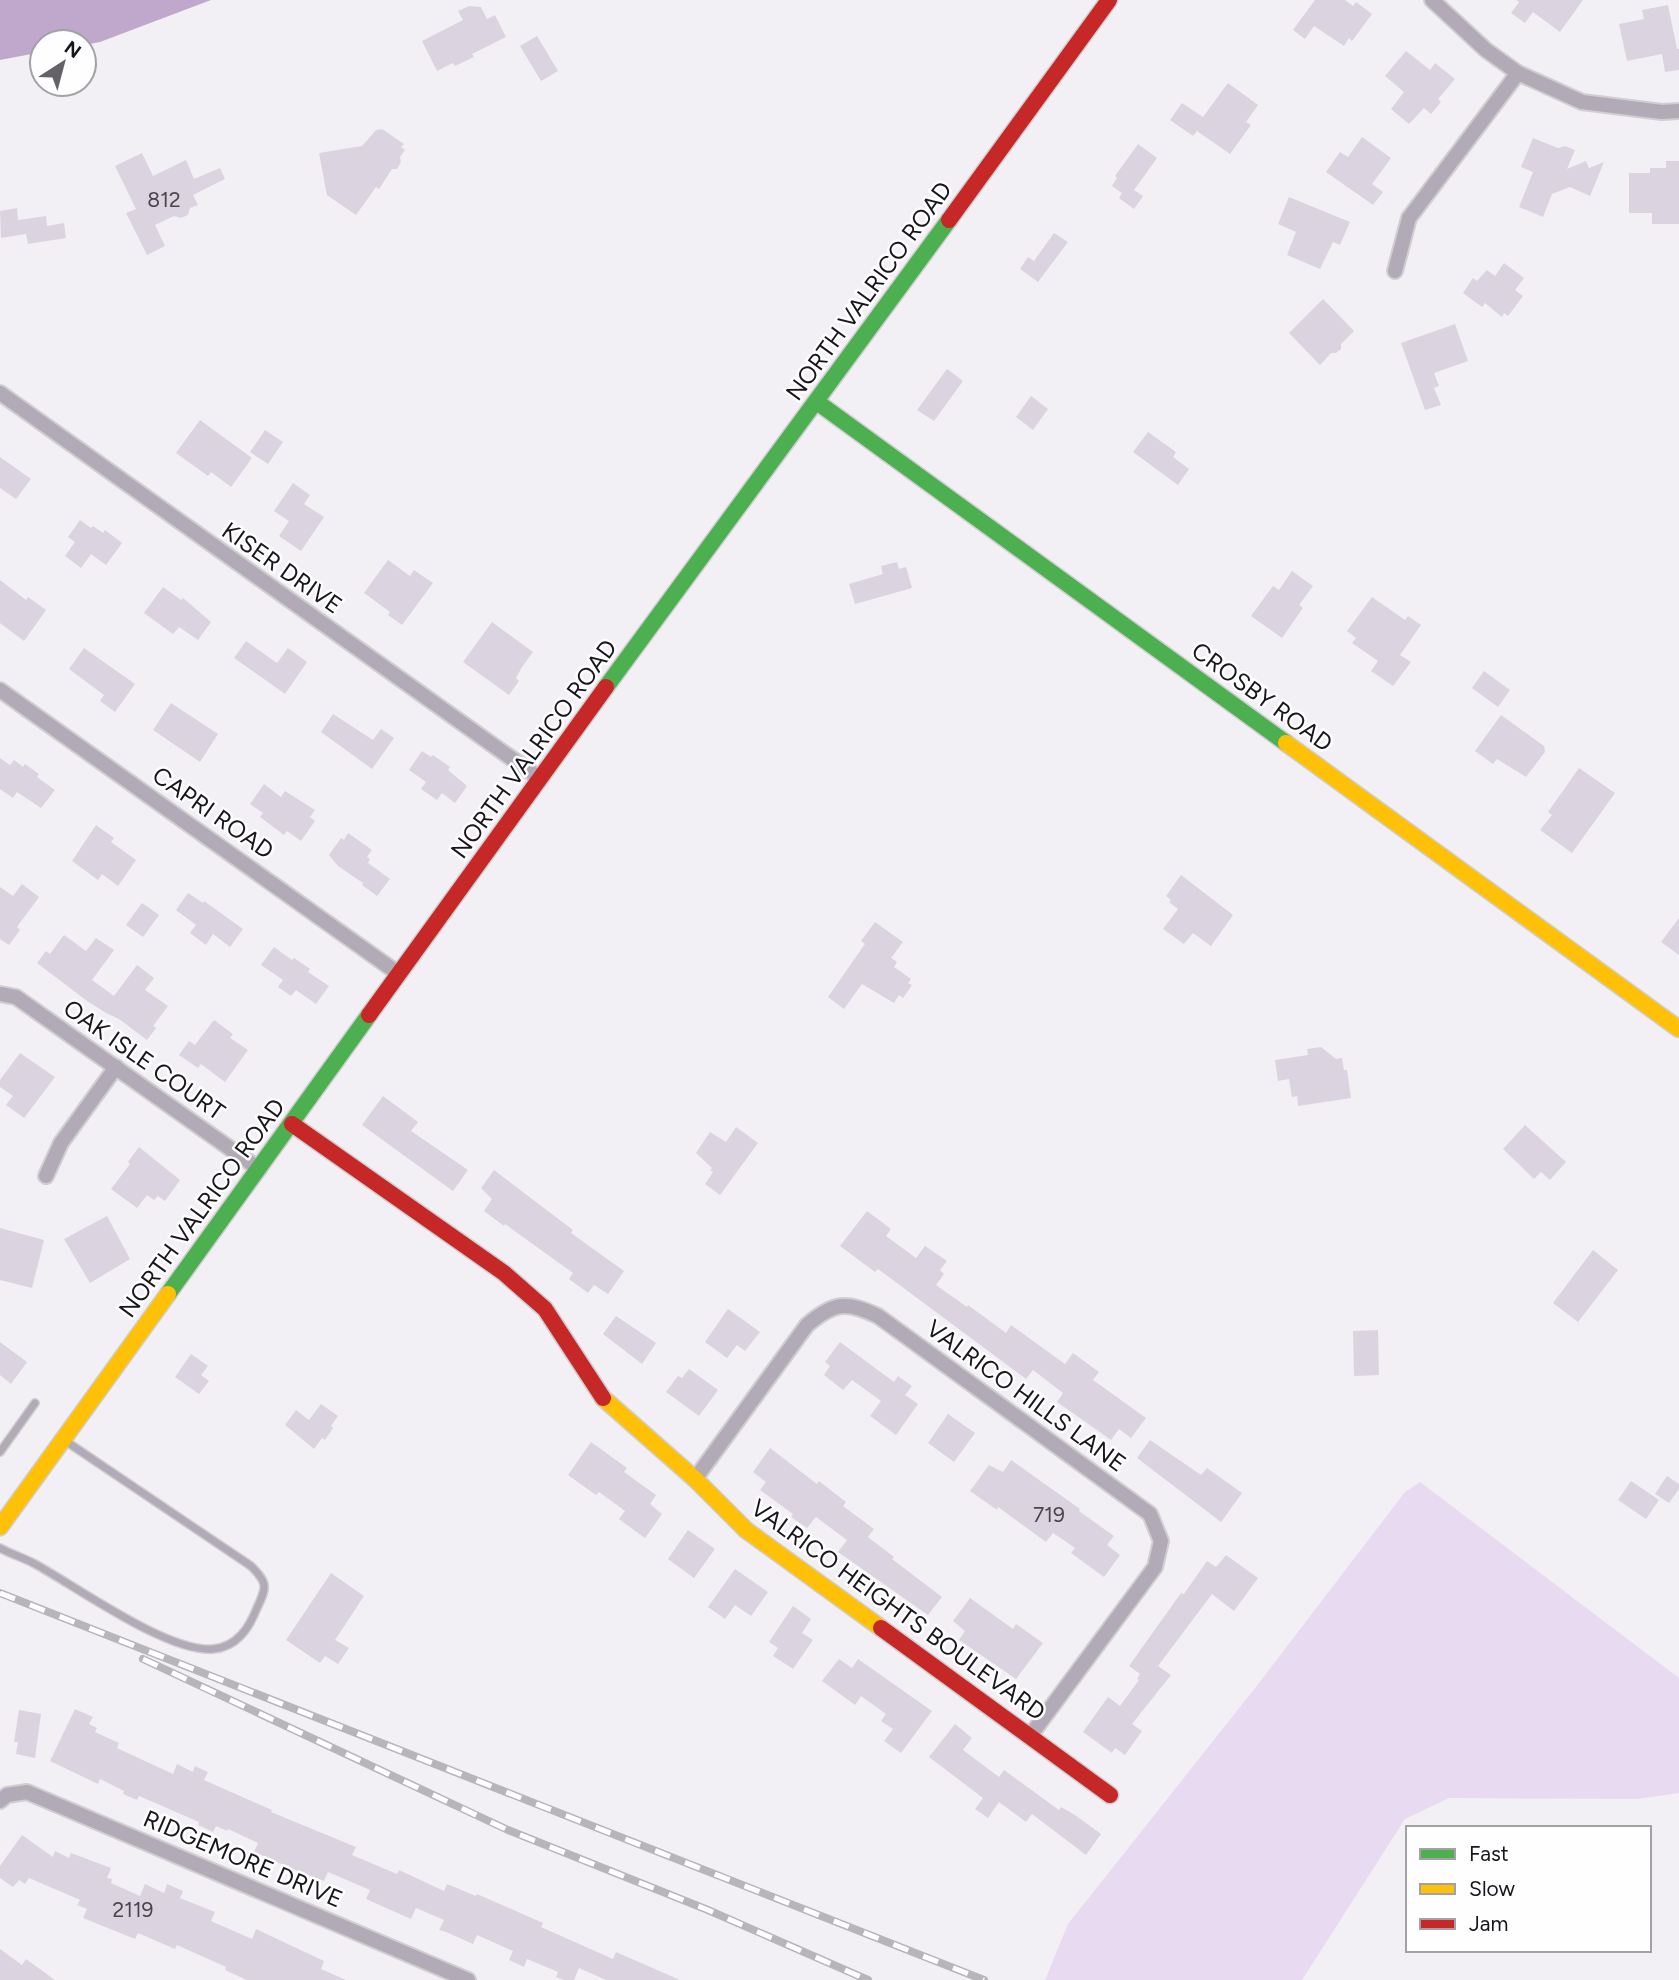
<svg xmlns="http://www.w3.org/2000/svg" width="1679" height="1980" viewBox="0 0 1679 1980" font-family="Figtree,sans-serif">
<rect width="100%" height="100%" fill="#f2f0f4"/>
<polygon fill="#e8daf0" points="1420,1482 1679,1678 1679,1793 1637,1799 1449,1798 1405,1819 1302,1980 1045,1980 1068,1924 1259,1683 1405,1492"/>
<polygon fill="#bfa8cb" points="0,0 211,0 100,42 84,45 84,42 42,42 42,52 0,60"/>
<g fill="#dbd4e0">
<polygon points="1315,0 1345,0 1353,6 1356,2 1372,14 1352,41 1349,38 1344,46 1314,26 1305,39 1293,30"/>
<polygon points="1516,0 1583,0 1560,32 1533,12 1525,23 1511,13 1519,2"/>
<polygon points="1668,5 1677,49 1679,49 1679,70 1665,72 1662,54 1627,61 1619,24 1644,19 1642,10"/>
<polygon points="469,6 481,7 487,19 495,15 506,37 472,54 474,57 455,66 453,63 437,71 422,41 463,20 458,11"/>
<polygon points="537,36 558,71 541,81 520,46"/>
<polygon points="1406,51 1430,70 1435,63 1455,79 1438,99 1441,102 1431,114 1424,108 1409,124 1391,109 1404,92 1385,76"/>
<polygon points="1228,83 1258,105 1246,122 1251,125 1230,154 1197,131 1193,136 1170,120 1182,103 1203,117"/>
<polygon points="382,129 404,144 401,147 405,150 400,157 401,162 397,169 392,169 379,189 376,187 356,215 327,195 319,153 362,146 376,130"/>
<polygon points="1362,137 1391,158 1372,184 1383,192 1373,205 1326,172 1340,152 1348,157"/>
<polygon points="1533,138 1558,148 1565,146 1575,150 1567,169 1586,161 1589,168 1604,162 1590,196 1570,187 1552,194 1543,217 1519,207 1533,172 1521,167"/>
<polygon points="1138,144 1157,158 1134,190 1143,196 1134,209 1119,198 1122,193 1112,186 1117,178 1115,176"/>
<polygon points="142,153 153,176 186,160 194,179 220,168 225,179 193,195 198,205 190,208 188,215 181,218 174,216 155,225 165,246 147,255 126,213 136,209 115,166"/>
<polygon points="1666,161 1679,161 1679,224 1652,224 1652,213 1629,213 1629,173 1650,173 1650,168 1666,168"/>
<polygon points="1289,197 1350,222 1340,245 1333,242 1320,269 1287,255 1296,232 1278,224"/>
<polygon points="17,208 18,220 46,216 47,226 64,223 66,238 28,244 26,234 1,238 0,211"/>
<polygon points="1054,233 1068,242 1038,282 1020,269 1028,257 1034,261"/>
<polygon points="1504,263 1524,278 1515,290 1523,296 1508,316 1504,313 1502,317 1485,303 1482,307 1463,293 1473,278 1477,281 1487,270 1495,276"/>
<polygon points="1323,299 1354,331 1341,344 1341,349 1336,353 1331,353 1320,365 1289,333"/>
<polygon points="1455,324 1468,361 1434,373 1439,386 1434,388 1441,405 1425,410 1401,343"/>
<polygon points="947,369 963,381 934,421 917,410"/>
<polygon points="1031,396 1048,409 1033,430 1016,417"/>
<polygon points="200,420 252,458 231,487 211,472 208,476 176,453"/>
<polygon points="265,430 283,442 268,464 250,452"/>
<polygon points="1148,432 1176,452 1173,457 1189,469 1178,485 1133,452"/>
<polygon points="0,457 31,479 16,499 0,488"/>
<polygon points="293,483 310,495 304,504 324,517 301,551 279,536 289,521 274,511"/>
<polygon points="80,520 91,528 93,526 103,533 105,530 122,543 106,565 91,554 81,568 65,556 75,542 68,537"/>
<polygon points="388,560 410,576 414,570 433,583 402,625 388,615 390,612 364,593"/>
<polygon points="897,562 899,569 906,567 912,588 855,604 849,584 883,574 881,566"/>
<polygon points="1292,571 1313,586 1299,605 1303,608 1282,638 1251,616 1273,586 1279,590"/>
<polygon points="0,580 26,600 28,597 46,610 24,641 0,623"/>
<polygon points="163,587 181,600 183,598 211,622 198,640 179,627 173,634 144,613"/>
<polygon points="1372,597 1405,620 1408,616 1421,625 1400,655 1411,662 1393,686 1371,671 1378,661 1352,643 1356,638 1347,631"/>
<polygon points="492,622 533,652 522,667 516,678 519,681 509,695 463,662"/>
<polygon points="246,641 277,663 288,648 307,662 285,694 234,658"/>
<polygon points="84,648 135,684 115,712 100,701 104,695 69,669"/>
<polygon points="1484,671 1510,690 1498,707 1472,688"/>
<polygon points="171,703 218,734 200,762 153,730"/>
<polygon points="333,714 373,740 381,729 394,738 372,769 321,732"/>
<polygon points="1501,715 1544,746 1545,752 1526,777 1497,759 1493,764 1475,751"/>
<polygon points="422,751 431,757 433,755 450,767 448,770 467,786 455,803 442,793 437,800 421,789 426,782 409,770"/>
<polygon points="0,758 10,765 14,760 23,767 25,764 39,774 37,777 55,790 41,808 17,792 13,798 0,789"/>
<polygon points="1579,768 1615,793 1572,853 1540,830 1552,815 1548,812"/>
<polygon points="264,784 281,797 285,791 315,810 310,817 315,821 301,841 287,831 284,835 260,817 263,813 250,804"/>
<polygon points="96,825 114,838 111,842 136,860 118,886 102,874 98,880 72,861"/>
<polygon points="348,833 372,850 367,857 370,859 368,863 390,879 377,896 362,885 363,883 338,866 329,855 341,838 344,840"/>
<polygon points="1181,875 1233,915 1211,946 1193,933 1184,944 1163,929 1178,909 1169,902 1171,900 1166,896"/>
<polygon points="22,884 39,897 17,927 20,930 9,945 0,939 0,887 13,896"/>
<polygon points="188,893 203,903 204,901 243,929 230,947 213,934 206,945 190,933 196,925 176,910"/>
<polygon points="142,903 159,915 143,937 126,925"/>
<polygon points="1679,918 1679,955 1661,942"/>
<polygon points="875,922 903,942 891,958 897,962 894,967 911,979 908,983 912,985 903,998 899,995 894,1003 862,984 844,1009 828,997 865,944 861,941"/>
<polygon points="64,935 86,951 96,938 114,950 92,980 114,996 137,965 154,978 145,990 168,1006 153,1026 156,1028 147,1040 119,1019 106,1013 87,1001 37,963 46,951 50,954"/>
<polygon points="274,947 292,960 294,958 310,969 308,972 329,986 316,1004 296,990 291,996 278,987 283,980 261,965"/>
<polygon points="214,1020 233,1034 230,1038 248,1050 225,1082 201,1064 198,1068 179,1055 189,1041 195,1045"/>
<polygon points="1321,1047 1336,1059 1342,1058 1344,1070 1347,1070 1351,1098 1298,1106 1297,1096 1292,1097 1289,1079 1278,1081 1275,1060 1308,1055 1307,1049"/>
<polygon points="20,1053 55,1077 24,1118 6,1105 13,1096 0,1087 0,1080"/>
<polygon points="383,1096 418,1122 411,1131 468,1170 453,1191 362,1125"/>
<polygon points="1525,1125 1566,1162 1550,1180 1541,1172 1534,1179 1503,1149"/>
<polygon points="736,1127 758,1143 720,1195 705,1184 713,1172 710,1170 712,1168 696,1153 710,1132 726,1142"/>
<polygon points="139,1147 180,1180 165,1201 158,1196 154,1200 147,1195 137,1208 111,1189 130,1164 128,1162"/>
<polygon points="494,1170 573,1230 571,1233 624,1271 608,1294 594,1285 588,1293 569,1279 573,1273 505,1224 504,1226 484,1211 492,1199 481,1188"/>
<polygon points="867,1211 891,1229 886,1236 916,1258 925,1246 947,1261 940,1270 944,1274 936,1285 967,1307 968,1305 1006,1333 1011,1325 1065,1364 1073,1353 1099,1372 1093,1380 1146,1418 1131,1438 1119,1429 1111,1440 1057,1402 1063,1393 1033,1370 1026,1379 878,1269 875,1272 840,1246"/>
<polygon points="107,1216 130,1259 90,1283 64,1239"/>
<polygon points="0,1228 44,1240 32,1288 0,1280"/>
<polygon points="1593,1250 1618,1270 1578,1322 1553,1303"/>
<polygon points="728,1309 760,1332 745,1351 737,1345 727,1358 705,1342"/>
<polygon points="616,1316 656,1343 642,1364 603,1334"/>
<polygon points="1378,1330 1379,1375 1354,1376 1353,1331"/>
<polygon points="0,1342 27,1362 11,1384 0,1375"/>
<polygon points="840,1342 894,1382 898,1376 912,1386 905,1395 918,1404 896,1435 870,1416 881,1401 852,1380 843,1390 824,1375 830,1366 825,1362"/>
<polygon points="191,1354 208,1366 201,1375 209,1381 199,1394 175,1377"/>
<polygon points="689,1369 718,1390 699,1416 666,1392 678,1376 682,1378"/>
<polygon points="321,1404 338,1416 331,1426 333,1428 325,1440 322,1438 314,1449 285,1425 296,1410 309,1420"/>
<polygon points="948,1414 975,1433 954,1462 928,1443"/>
<polygon points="1150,1440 1201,1475 1207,1468 1242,1493 1221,1522 1137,1458"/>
<polygon points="591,1442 627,1468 624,1472 656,1495 650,1504 662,1514 645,1538 619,1519 625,1511 599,1492 596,1495 568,1475"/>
<polygon points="770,1448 817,1484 819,1481 846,1502 843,1506 874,1529 868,1537 894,1557 892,1559 942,1597 928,1615 838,1552 847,1540 816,1517 807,1528 791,1517 793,1514 760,1490 766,1482 753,1472"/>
<polygon points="1011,1460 1080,1509 1079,1511 1114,1536 1107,1545 1120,1555 1104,1577 1071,1553 1075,1548 1053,1533 1046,1542 998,1507 997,1510 970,1491 989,1465 1003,1472"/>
<polygon points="1667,1476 1679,1484 1679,1489 1669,1503 1655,1494"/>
<polygon points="1631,1481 1659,1500 1646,1519 1618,1500"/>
<polygon points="688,1530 715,1549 694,1578 668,1559"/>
<polygon points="1226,1555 1258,1578 1234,1611 1212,1594 1158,1666 1171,1675 1132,1724 1142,1731 1125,1755 1115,1748 1112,1753 1083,1732 1108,1697 1120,1706 1139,1680 1137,1679 1140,1674 1129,1666 1181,1593 1184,1594 1207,1561 1216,1567"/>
<polygon points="735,1569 768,1592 751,1616 735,1605 725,1619 708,1607"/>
<polygon points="331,1573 364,1596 335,1640 349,1648 338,1664 325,1656 320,1663 286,1640"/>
<polygon points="970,1598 1013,1629 1016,1624 1043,1643 1016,1679 959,1640 965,1631 953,1621"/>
<polygon points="793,1606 811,1619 802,1633 813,1640 793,1669 773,1656 778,1648 769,1642"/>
<polygon points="839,1659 852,1668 858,1659 932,1711 901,1753 884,1741 893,1729 881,1721 886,1714 861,1696 855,1705 822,1681"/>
<polygon points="75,1709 93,1717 89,1724 97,1728 95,1732 119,1743 117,1748 173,1774 177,1764 193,1772 195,1766 208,1772 204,1780 272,1810 271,1812 356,1847 352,1855 397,1874 399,1870 444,1891 447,1884 476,1896 477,1894 543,1923 541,1927 613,1959 616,1952 680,1980 606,1980 579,1968 574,1980 564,1980 556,1977 558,1972 527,1959 524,1967 509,1960 513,1951 477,1935 473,1944 446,1932 439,1930 444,1920 416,1908 411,1919 366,1899 370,1890 328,1872 324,1881 300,1872 254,1852 258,1843 228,1829 227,1831 216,1826 213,1832 198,1825 199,1822 139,1796 137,1800 123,1794 124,1791 100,1779 98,1784 50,1761"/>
<polygon points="19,1710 41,1714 35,1758 16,1754 18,1742 14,1742"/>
<polygon points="955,1724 972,1738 963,1750 999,1777 1004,1770 1059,1810 1061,1807 1075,1815 1101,1834 1086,1855 1032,1814 1026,1822 999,1802 988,1818 975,1809 983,1798 929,1757"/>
<polygon points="22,1835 53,1857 55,1851 69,1858 71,1853 111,1868 107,1878 112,1879 111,1883 140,1896 145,1884 164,1893 167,1884 183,1891 180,1898 215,1912 211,1921 252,1939 256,1929 324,1961 321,1969 346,1980 247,1980 225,1970 226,1967 177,1945 175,1949 138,1933 135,1939 83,1918 87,1909 77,1905 80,1900 29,1878 25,1884 19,1880 13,1887 0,1878 0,1866"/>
<polygon points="0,1949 22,1965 26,1959 55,1980 0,1980"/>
</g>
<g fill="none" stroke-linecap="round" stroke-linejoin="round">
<g stroke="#cfced0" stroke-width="10">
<g id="lane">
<polyline points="0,1452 35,1403"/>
<path d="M0 1548C11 1554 24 1558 35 1564 77 1587 168 1653 213 1649 237 1647 249 1628 257 1608 267 1587 268 1583 251 1566L64 1440"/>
</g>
</g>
<g stroke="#cfced0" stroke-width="18">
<g id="street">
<polyline points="1432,0 1486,50 1518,73 1582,102 1662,112 1679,111"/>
<polyline points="1395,271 1409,218 1518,73"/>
<polyline points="0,393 539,778"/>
<polyline points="0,690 399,974"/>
<polyline points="0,994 16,997 259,1169"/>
<polyline points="46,1176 61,1143 116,1067"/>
<path d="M695 1479 807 1325C834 1302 846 1301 878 1316L1150 1514 1161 1541 1155 1567 1030 1736"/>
<polyline points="0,1801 7,1795 27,1792 468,1980"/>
</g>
</g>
<g stroke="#cfced0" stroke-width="19">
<g id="fast">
<polyline points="817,402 1286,743"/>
<polyline points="606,687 949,220"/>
<polyline points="168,1294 369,1015"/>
</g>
</g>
<g stroke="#cfced0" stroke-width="19">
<g id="slow">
<polyline points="1286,743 1679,1029"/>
<polyline points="603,1398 695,1479 746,1530 881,1628"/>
<polyline points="0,1527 168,1294"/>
</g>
</g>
<g stroke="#cfced0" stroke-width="19">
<g id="jam">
<polyline points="949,220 1109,0"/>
<polyline points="369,1015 606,687"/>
<polyline points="292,1124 504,1273 545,1309 603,1398"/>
<polyline points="881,1628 1110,1795"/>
</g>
</g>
<use href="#lane" stroke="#b2aab6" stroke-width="7"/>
<use href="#street" stroke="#b2aab6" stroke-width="14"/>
<use href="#fast" stroke="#4caf50" stroke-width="16"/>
<use href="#slow" stroke="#ffc107" stroke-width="16"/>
<use href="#jam" stroke="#c62828" stroke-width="16"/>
<g stroke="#b7b4ba" stroke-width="8">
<g id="rail">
<polyline points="0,1593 984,1980"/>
<polyline points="143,1659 508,1830 708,1910 868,1980"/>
</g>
</g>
<use href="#rail" stroke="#fefdff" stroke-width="5" stroke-dasharray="16" stroke-linecap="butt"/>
</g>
<g text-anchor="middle" stroke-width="5" stroke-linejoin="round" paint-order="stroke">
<g font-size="21" fill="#49464b">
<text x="164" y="207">812</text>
<text x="1049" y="1522">719</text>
<text x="133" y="1917">2119</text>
</g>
<g font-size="24" fill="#181619" stroke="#fefdff">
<text transform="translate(869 291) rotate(-54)" y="8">NORTH VALRICO ROAD</text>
<text transform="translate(282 568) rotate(35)" y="8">KISER DRIVE</text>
<text transform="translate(1262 697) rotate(36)" y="8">CROSBY ROAD</text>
<text transform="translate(534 749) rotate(-54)" y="8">NORTH VALRICO ROAD</text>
<text transform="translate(213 813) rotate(35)" y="8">CAPRI ROAD</text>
<text transform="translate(144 1060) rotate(35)" y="8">OAK ISLE COURT</text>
<text transform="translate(202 1208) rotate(-54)" y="8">NORTH VALRICO ROAD</text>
<text transform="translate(1026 1396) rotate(36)" y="8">VALRICO HILLS LANE</text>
<text transform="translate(898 1610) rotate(36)" y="8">VALRICO HEIGHTS BOULEVARD</text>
<text transform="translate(243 1859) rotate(23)" y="8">RIDGEMORE DRIVE</text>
</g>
</g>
<rect x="1406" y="1826" width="245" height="126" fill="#fefdff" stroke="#a2a1a3" stroke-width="2"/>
<rect x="1420" y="1849" width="35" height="10" fill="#4caf50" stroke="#a2a1a3" stroke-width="2"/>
<text x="1469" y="1861" font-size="21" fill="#181619">Fast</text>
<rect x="1420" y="1884" width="35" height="10" fill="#ffc107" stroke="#a2a1a3" stroke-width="2"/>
<text x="1469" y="1896" font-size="21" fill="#181619">Slow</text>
<rect x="1420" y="1919" width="35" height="10" fill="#c62828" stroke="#a2a1a3" stroke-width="2"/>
<text x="1469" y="1931" font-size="21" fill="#181619">Jam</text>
<g transform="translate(63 63) rotate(36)"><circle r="33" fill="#fefdff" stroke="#a2a1a3" stroke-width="2"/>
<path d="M0-5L12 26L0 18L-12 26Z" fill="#646266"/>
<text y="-10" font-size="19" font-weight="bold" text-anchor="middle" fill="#181619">N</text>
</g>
</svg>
